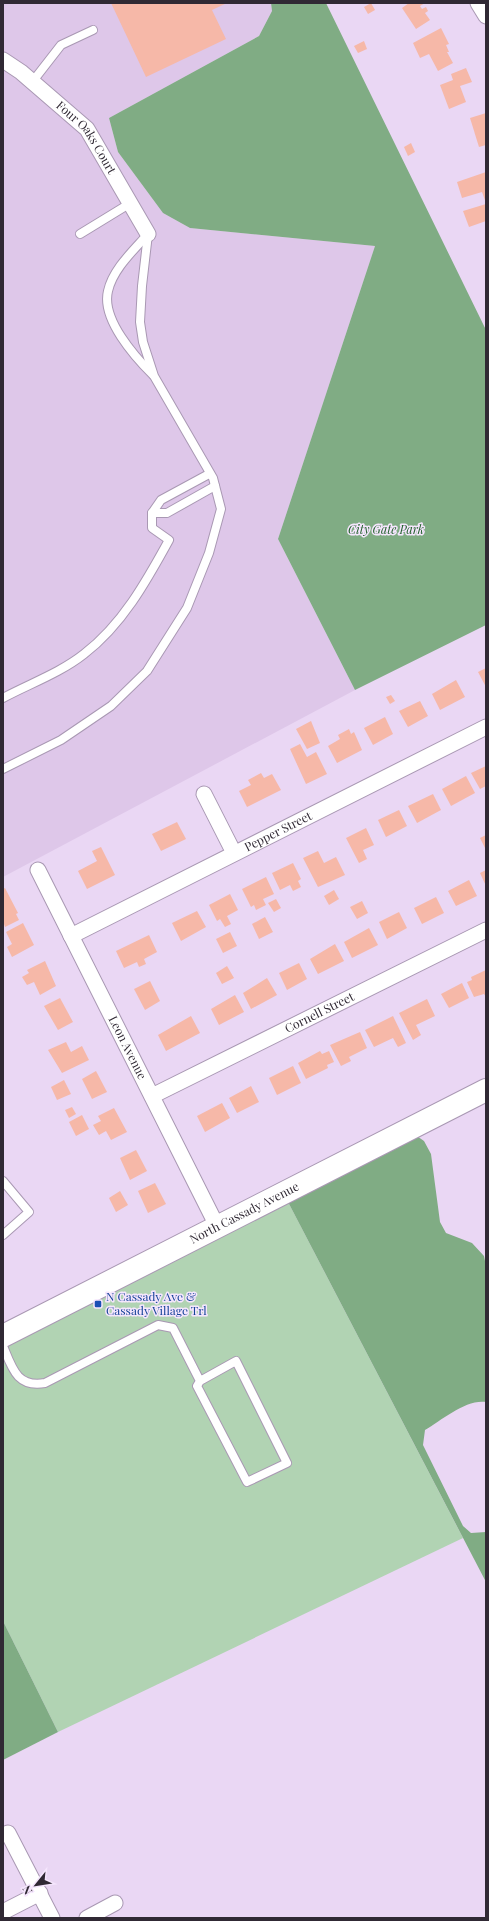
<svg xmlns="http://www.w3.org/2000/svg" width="489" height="1921" viewBox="0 0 489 1921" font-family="'Playfair Display',serif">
<rect width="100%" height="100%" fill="#ead7f4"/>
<polygon fill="#dec7e9" points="3,3 271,3 272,11 259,36 109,118 118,152 163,213 190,228 375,246 278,539 355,690 3,877"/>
<polygon fill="#b1d3b3" points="287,1200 463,1538 58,1732 3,1621 3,1346"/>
<g fill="#80ac84">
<polygon points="271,3 326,3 486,330 486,625 355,690 278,539 375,246 190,228 163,213 118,152 109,118 259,36 272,11"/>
<path d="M414 1134 424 1141 431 1154 440 1222 446 1233 472 1243 484 1256 486 1266V1402C466 1399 442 1420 425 1430L423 1445 463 1526 471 1533 486 1532V1582L287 1200Z"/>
<polygon points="3,1621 58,1732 3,1760"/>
</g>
<g fill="#f6b8a8">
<polygon points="111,3 227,3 212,10 226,39 146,77"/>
<polygon points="371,3 375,10 368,14 364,7"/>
<polygon points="409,3 425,3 420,6 422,9 426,7 428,11 425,13 430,20 416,29 402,8"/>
<polygon points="441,28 449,44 446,45 449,52 447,52 453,63 438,71 429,54 420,58 413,43"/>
<polygon points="364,41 367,49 358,53 354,46"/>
<polygon points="466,68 472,82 460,86 466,102 449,109 440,85 453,80 451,74"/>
<polygon points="486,113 486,145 479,147 470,118"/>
<polygon points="411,143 415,152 408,156 404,147"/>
<polygon points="486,172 486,203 482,192 462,198 457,182"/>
<polygon points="486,204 486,221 469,227 463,211"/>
<polygon points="486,668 486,687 478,672"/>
<polygon points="456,680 465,697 440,710 432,694"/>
<polygon points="391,695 395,701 390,704 386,697"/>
<polygon points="420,701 428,716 408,727 399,711"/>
<polygon points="385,717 393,734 373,745 364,728"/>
<polygon points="311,721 320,743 307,749 296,729"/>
<polygon points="349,729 351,734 354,732 362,750 337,763 328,746 340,739 338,735"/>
<polygon points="300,744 307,757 316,752 327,774 306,784 290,749"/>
<polygon points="486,766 486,786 480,789 471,773"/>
<polygon points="261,773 264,778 272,774 281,790 247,807 239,791 251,785 248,780"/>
<polygon points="466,776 475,793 451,806 442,789"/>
<polygon points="433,794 441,810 417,823 408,806"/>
<polygon points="399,810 407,826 386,837 378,820"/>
<polygon points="177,822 186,839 161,851 152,834"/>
<polygon points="366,828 374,845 363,850 367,859 359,863 346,838"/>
<polygon points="486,835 486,850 480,838"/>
<polygon points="101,847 115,875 87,889 78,871 97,861 92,851"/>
<polygon points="318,851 324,863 336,857 345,875 318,887 303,858"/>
<polygon points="293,863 301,879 298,881 301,887 293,891 290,885 280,890 272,873"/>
<polygon points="486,870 486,886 480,873"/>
<polygon points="266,877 274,894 263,899 266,905 256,910 254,905 251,907 242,889"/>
<polygon points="469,880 477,896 456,906 448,891"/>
<polygon points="5,888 18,913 16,914 19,920 5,927 3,921 3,889"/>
<polygon points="334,890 339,899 329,905 324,896"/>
<polygon points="230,894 238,910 227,916 231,924 225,927 220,919 217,921 209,905"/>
<polygon points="436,897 444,913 422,924 414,908"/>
<polygon points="276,899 281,908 274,912 268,903"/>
<polygon points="362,901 368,913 357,919 350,907"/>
<polygon points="197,911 206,927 181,941 172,923"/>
<polygon points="399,912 407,928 387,939 379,922"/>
<polygon points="265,917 273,932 259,939 252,924"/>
<polygon points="23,923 34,945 12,957 7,947 12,944 6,932"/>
<polygon points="369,928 378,945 352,958 344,942"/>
<polygon points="230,932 237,946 223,953 216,939"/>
<polygon points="149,935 157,952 144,959 146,964 139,967 137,962 124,968 116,951"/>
<polygon points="335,944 344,961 318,974 310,959"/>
<polygon points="45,961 56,986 40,995 34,982 27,985 22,977 29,973 27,970"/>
<polygon points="299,963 307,979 287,990 279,973"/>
<polygon points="227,966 234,978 222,984 216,973"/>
<polygon points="486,970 486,997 484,994 474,997 467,982 472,980 471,977"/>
<polygon points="267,978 277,995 251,1009 243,993"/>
<polygon points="150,981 160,1001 145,1010 134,989"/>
<polygon points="462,983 469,998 449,1008 441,994"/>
<polygon points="235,995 244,1012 219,1025 211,1009"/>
<polygon points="60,998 73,1022 58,1030 44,1006"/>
<polygon points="427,999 435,1016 416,1025 421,1035 413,1040 399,1013"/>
<polygon points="191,1016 200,1033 166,1051 158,1035"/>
<polygon points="393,1016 406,1043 398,1047 393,1038 374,1047 365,1030"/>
<polygon points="360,1032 367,1048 349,1057 351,1061 341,1066 330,1045"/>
<polygon points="66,1042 71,1052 82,1046 89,1060 62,1073 48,1050"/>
<polygon points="320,1051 322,1054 329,1051 334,1062 327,1065 328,1068 306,1079 298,1063"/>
<polygon points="293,1066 301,1083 277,1095 269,1078"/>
<polygon points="96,1071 107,1092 92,1099 82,1079"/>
<polygon points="64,1080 71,1094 57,1100 51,1087"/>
<polygon points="251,1086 259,1102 237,1113 229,1098"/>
<polygon points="222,1103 230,1118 205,1132 197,1116"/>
<polygon points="72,1107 76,1114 69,1118 65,1110"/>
<polygon points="114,1108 127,1132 111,1140 106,1131 99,1135 93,1125 101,1121 98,1116"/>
<polygon points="82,1115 89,1129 76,1136 69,1122"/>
<polygon points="136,1150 147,1171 130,1180 120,1158"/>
<polygon points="155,1183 166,1204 148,1213 138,1191"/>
<polygon points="120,1191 128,1205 116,1212 109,1198"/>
</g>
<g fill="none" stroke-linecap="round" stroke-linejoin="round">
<g stroke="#a998b3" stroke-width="10">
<g id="lane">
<polyline points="33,81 61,45 93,30"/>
<polyline points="80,234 129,204"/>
<path d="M148 234C133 251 113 269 108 291 101 319 135 357 153 375"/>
<polyline points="152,513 167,513 215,486"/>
<path d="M3 698C29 684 60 673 84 654 122 625 146 582 169 540L152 528V513L161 500 209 474"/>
<polyline points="3,769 61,740 111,706 147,671 187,608 209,553 221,509 213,478 154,376 143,342 140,322 142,286 148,234"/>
<polyline points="3,1181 29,1212 3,1235"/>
<path d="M3 1346C12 1368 17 1388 45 1383L158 1325 173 1328 200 1381 197 1386 247 1482 287 1463 236 1361 200 1381"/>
</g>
</g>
<g stroke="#a998b3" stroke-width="17">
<g id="street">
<polyline points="478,3 486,16"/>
<path id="s1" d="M3 60 21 72 87 129 148 234"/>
<polyline points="204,794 234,853"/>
<path id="s2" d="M38 870 217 1226"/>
<path id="s3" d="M71 936 486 727"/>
<path id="s4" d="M152 1096 486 930"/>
<polyline points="8,1833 52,1918"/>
<polyline points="3,1912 40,1893"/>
<polyline points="87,1918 115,1903"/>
</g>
</g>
<g stroke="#a998b3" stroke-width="24">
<g id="secondary">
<path id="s5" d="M3 1336 486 1090"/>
</g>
</g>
<use href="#lane" stroke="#fff" stroke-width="8"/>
<use href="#street" stroke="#fff" stroke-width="15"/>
<use href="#secondary" stroke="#fff" stroke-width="22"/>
</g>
<rect fill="#1a4fb4" stroke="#f5e6fd" stroke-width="1.5" x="94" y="1300" width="8" height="8" rx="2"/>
<g text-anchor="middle" stroke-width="3" stroke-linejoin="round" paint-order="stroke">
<g font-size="12" fill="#302934" stroke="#f5e6fd">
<text dy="4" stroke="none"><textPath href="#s1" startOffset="115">Four Oaks Court</textPath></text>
<text dy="4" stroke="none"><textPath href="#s3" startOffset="232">Pepper Street</textPath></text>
<text dy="4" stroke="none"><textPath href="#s4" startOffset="187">Cornell Street</textPath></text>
<text dy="4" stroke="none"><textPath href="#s2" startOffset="199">Leon Avenue</textPath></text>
<text dy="4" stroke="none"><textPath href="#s5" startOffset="271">North Cassady Avenue</textPath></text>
</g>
<g font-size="12" font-style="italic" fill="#22612c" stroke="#f5e6fd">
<text x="386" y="534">City Gate Park</text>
</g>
<g font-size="12" fill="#164399" stroke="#f5e6fd" text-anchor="start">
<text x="106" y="1301">N Cassady Ave &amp;<tspan x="106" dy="14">Cassady Village Trl</tspan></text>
</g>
</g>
<rect width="489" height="1921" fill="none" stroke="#302934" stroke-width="8"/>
<g transform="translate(36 1885) rotate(240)" stroke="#f5e6fd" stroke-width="3" paint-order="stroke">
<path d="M0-3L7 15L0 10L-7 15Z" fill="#302934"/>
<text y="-6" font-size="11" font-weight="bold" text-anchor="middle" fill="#302934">N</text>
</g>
</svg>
